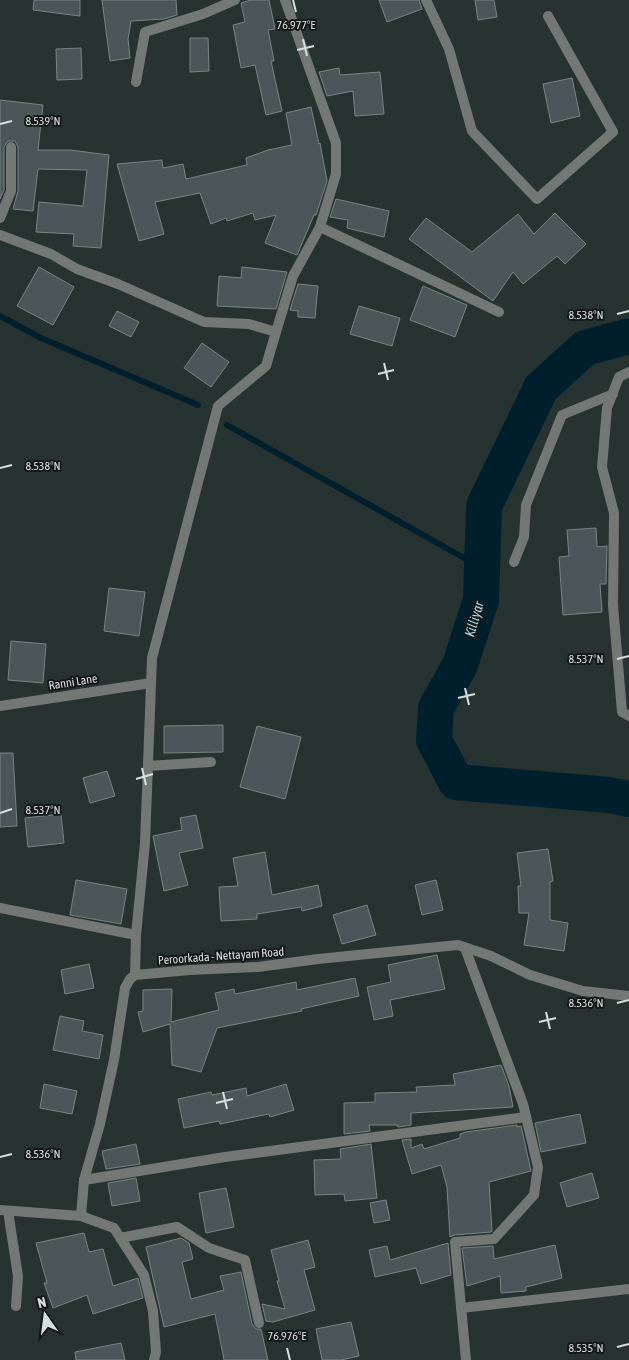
<svg xmlns="http://www.w3.org/2000/svg" width="629" height="1360" viewBox="0 0 629 1360" font-family="'Asap Condensed',sans-serif">
<rect width="100%" height="100%" fill="#273330"/>
<g fill="none" stroke-linecap="round" stroke-linejoin="round">
<g stroke="#001f2d" stroke-width="6">
<polyline points="0,316 41,338 198,405"/>
<polyline points="227,425 482,568"/>
</g>
<polyline stroke="#001f2d" stroke-width="36" points="629,336 585,348 541,388 484,506 481,600 460,665 436,708 434,740 456,782 609,795 629,799"/>
</g>
<g fill="#4a5658" stroke="#788587">
<polygon points="34,0 80,0 80,16 33,10"/>
<polygon points="102,0 176,0 177,15 164,19 131,21 128,39 130,58 110,61"/>
<polygon points="251,0 269,0 275,29 268,30 274,61 271,61 282,111 266,115 255,65 241,68 233,25 245,22 241,3"/>
<polygon points="379,0 419,0 422,9 387,22"/>
<polygon points="475,0 494,0 497,17 478,20"/>
<polygon points="190,38 208,38 209,71 190,72"/>
<polygon points="81,48 82,79 57,80 56,49"/>
<polygon points="339,68 340,75 380,72 384,114 355,116 353,91 327,96 319,72"/>
<polygon points="572,78 580,116 551,123 543,84"/>
<polygon points="0,100 43,105 38,150 70,150 109,155 101,248 73,246 74,234 36,232 39,202 83,206 87,170 38,169 33,211 13,209 18,191 18,147 15,141 8,141 4,147 4,190 0,199"/>
<polygon points="311,107 319,144 320,143 327,181 316,215 314,215 297,255 265,243 276,215 255,220 253,213 227,221 226,218 211,224 200,193 155,202 164,234 139,241 117,164 162,160 163,168 183,164 186,179 247,165 246,158 268,150 292,145 286,113"/>
<polygon points="336,199 389,211 384,237 347,228 348,220 330,217"/>
<polygon points="555,213 586,244 565,264 557,256 523,284 513,272 493,301 409,239 426,218 472,252 518,214 534,234"/>
<polygon points="39,267 74,287 53,325 17,306"/>
<polygon points="242,267 287,272 276,309 217,306 219,276 241,278"/>
<polygon points="298,284 318,286 315,318 298,317 298,311 290,310"/>
<polygon points="423,286 467,305 455,337 410,320"/>
<polygon points="359,306 400,318 392,346 350,334"/>
<polygon points="117,311 139,322 131,337 109,326"/>
<polygon points="202,343 229,362 211,387 184,368"/>
<polygon points="596,528 597,547 607,546 606,584 600,584 602,612 563,615 559,557 569,556 567,530"/>
<polygon points="109,588 145,592 139,636 104,631"/>
<polygon points="11,641 46,644 43,683 8,680"/>
<polygon points="223,725 223,752 164,753 164,726"/>
<polygon points="257,726 301,737 285,799 240,787"/>
<polygon points="0,753 13,753 17,826 0,827"/>
<polygon points="107,771 115,796 90,803 83,778"/>
<polygon points="61,814 64,843 28,847 25,818"/>
<polygon points="196,815 203,848 179,853 188,885 164,891 153,836 182,830 180,818"/>
<polygon points="548,849 553,881 550,882 550,920 568,923 564,951 524,945 529,913 519,913 518,886 521,886 517,853"/>
<polygon points="265,852 272,895 318,885 322,906 302,911 301,907 257,914 257,919 221,921 219,887 238,886 233,858"/>
<polygon points="76,880 127,889 121,924 70,915"/>
<polygon points="436,880 443,910 422,915 415,885"/>
<polygon points="367,905 376,935 342,944 333,915"/>
<polygon points="437,955 445,989 390,1000 393,1016 374,1020 367,987 391,982 388,965"/>
<polygon points="89,964 94,988 65,994 61,970"/>
<polygon points="355,978 359,996 301,1009 302,1011 217,1028 201,1072 172,1065 170,1024 143,1032 138,1012 143,1011 143,990 172,989 171,1022 219,1010 215,993 234,989 235,994 296,982 297,990"/>
<polygon points="60,1016 84,1021 82,1031 103,1035 99,1059 53,1050"/>
<polygon points="501,1065 509,1086 513,1107 411,1113 411,1125 398,1127 397,1125 369,1125 370,1131 344,1134 344,1103 375,1102 375,1093 417,1092 416,1087 455,1085 453,1074"/>
<polygon points="44,1084 77,1091 72,1114 40,1108"/>
<polygon points="286,1084 294,1110 270,1117 269,1114 220,1124 219,1121 184,1128 178,1099 211,1092 212,1095 246,1088 247,1096"/>
<polygon points="580,1114 586,1143 541,1152 535,1123"/>
<polygon points="517,1125 517,1127 521,1126 531,1171 489,1182 492,1231 491,1232 454,1235 450,1237 447,1187 441,1165 412,1174 402,1140 411,1139 411,1148 422,1144 424,1149 460,1138 460,1134 466,1132"/>
<polygon points="136,1144 140,1164 106,1169 102,1151"/>
<polygon points="371,1144 377,1198 345,1201 344,1194 315,1195 314,1160 341,1159 340,1149"/>
<polygon points="592,1173 599,1198 567,1207 560,1183"/>
<polygon points="136,1178 140,1201 112,1206 108,1183"/>
<polygon points="226,1188 234,1227 206,1233 199,1193"/>
<polygon points="386,1200 390,1220 374,1223 370,1203"/>
<polygon points="84,1233 89,1252 103,1249 113,1286 138,1278 143,1298 93,1314 87,1295 53,1308 44,1283 47,1283 36,1243"/>
<polygon points="181,1238 189,1243 193,1259 182,1262 191,1299 224,1290 220,1276 241,1272 252,1324 256,1329 261,1329 268,1360 224,1360 215,1314 164,1327 146,1247"/>
<polygon points="308,1240 315,1267 304,1270 315,1310 273,1322 266,1321 262,1304 285,1309 277,1281 279,1281 271,1250"/>
<polygon points="448,1243 451,1275 421,1284 416,1268 375,1277 369,1250 387,1246 390,1260"/>
<polygon points="555,1245 562,1278 526,1287 526,1291 501,1293 500,1276 467,1286 462,1248 493,1246 494,1259"/>
<polygon points="351,1322 359,1356 341,1360 322,1360 316,1329"/>
<polygon points="121,1343 125,1360 76,1360 75,1352"/>
</g>
<g fill="none" stroke-linecap="round" stroke-linejoin="round">
<polyline stroke="#737875" stroke-width="10" points="320,227 499,312"/>
<g stroke="#737875" stroke-width="10">
<polyline points="426,0 449,49 472,131 537,199 613,132 548,16"/>
<polyline points="136,82 145,32 203,14 235,0"/>
<polyline points="0,218 11,191 11,147"/>
<polyline points="0,235 51,254 77,269 118,284 204,322 249,324 276,332 266,366 218,406 152,658 145,843 136,935 135,975"/>
<polyline points="276,332 293,276 320,227 336,174 336,143 285,0"/>
<polyline points="629,372 619,377 607,408 602,467 614,513 613,605 622,712 629,716"/>
<polyline points="514,562 524,537 526,505 562,415 613,394"/>
<polyline points="0,706 151,683"/>
<polyline points="148,766 211,762"/>
<polyline points="0,908 136,935"/>
<polyline points="465,948 523,1104 538,1167 534,1195 494,1239 455,1242 466,1360"/>
<polyline points="84,1180 225,1157 526,1117"/>
<polyline points="8,1211 18,1276 16,1306"/>
<polyline points="81,1216 114,1228 144,1275 153,1311 156,1352 154,1360"/>
<polyline points="120,1238 177,1227 209,1248 245,1260 259,1323"/>
<polyline points="461,1308 629,1289"/>
</g>
<polyline stroke="#737875" stroke-width="10" points="0,1210 81,1216 84,1180 100,1124 114,1060 125,988 130,979 135,975 190,970 258,967 318,959 458,945 491,956 530,975 583,991 629,996"/>
</g>
<path fill="none" stroke="#d7dedd" stroke-width="2" d="M293 0 296 12M303 39 307 56M297 50 314 46M0 124 12 121M617 314 629 311M384 363 388 380M378 374 394 370M0 468 12 465M617 659 629 656M465 688 469 705M458 698 475 694M142 768 146 785M136 779 153 774M0 813 12 809M617 1003 629 1000M546 1012 550 1029M539 1022 556 1018M223 1092 227 1109M216 1103 233 1099M0 1157 12 1154M617 1347 629 1344M287 1348 290 1360"/>
<g text-anchor="middle" stroke-width="4" stroke-linejoin="round" paint-order="stroke">
<g font-size="12" fill="#d7dedd" stroke="#141918">
<text transform="translate(73 682) rotate(-9)" y="4">Ranni Lane</text>
<text transform="translate(221 956) rotate(-4)" y="4">Peroorkada - Nettayam Road</text>
</g>
<g font-size="14" font-style="italic" fill="#adddf4" stroke="#141918">
<text transform="translate(474 619) rotate(-74)" y="5">Killiyar</text>
</g>
</g>
<g font-size="12" text-anchor="middle" fill="#d7dedd" stroke="#141918" stroke-width="4" stroke-linejoin="round" paint-order="stroke">
<text x="296" y="29">76.977°E</text>
<text x="43" y="125">8.539°N</text>
<text x="586" y="319">8.538°N</text>
<text x="43" y="470">8.538°N</text>
<text x="586" y="663">8.537°N</text>
<text x="43" y="814">8.537°N</text>
<text x="586" y="1007">8.536°N</text>
<text x="43" y="1158">8.536°N</text>
<text x="287" y="1340">76.976°E</text>
<text x="586" y="1352">8.535°N</text>
</g>
<g transform="translate(45 1315) rotate(346)" stroke="#141918" stroke-width="4" paint-order="stroke">
<path d="M0-4L9 19L0 12L-9 19Z" fill="#d7dedd"/>
<text y="-8" font-size="14" font-weight="bold" text-anchor="middle" fill="#d7dedd">N</text>
</g>
</svg>
